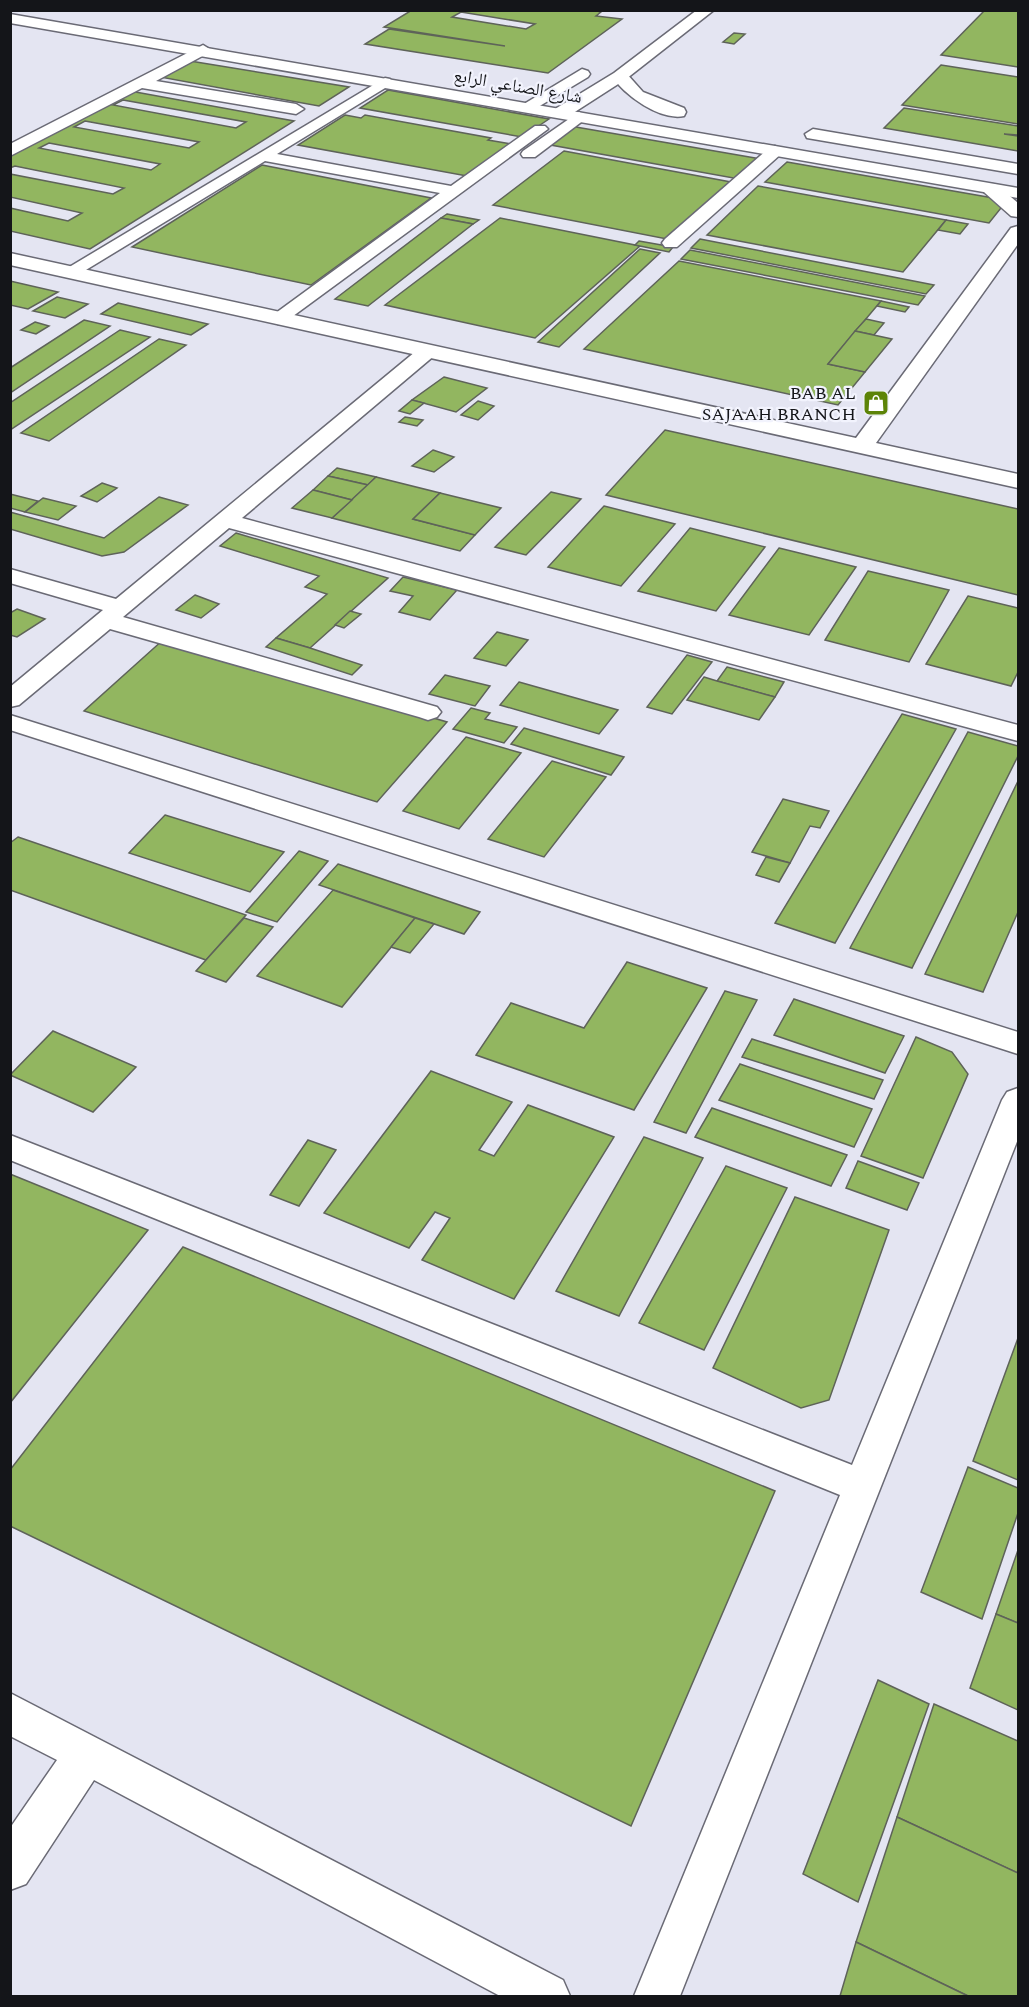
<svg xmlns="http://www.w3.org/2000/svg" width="1029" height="2007" viewBox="0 0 1029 2007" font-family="Spectral,'Noto Naskh Arabic',serif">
<rect width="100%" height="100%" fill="#e4e5f2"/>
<g fill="#92b660" stroke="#5e6359" stroke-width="1.5" fill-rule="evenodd">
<path d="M412 10H592L601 12 596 16 622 19 548 73 365 44 389 29 505 46 384 27ZM461 12 535 24 526 29 452 17Z"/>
<polygon points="985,10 1018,10 1018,67 941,55"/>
<polygon points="734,33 745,34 734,44 723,42"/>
<polygon points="190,61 349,87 319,106 160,77"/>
<polygon points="941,65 1018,77 1018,124 902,105"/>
<polygon points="388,90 549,119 522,137 360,108"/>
<path d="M130 91 294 121 90 249 10 231V208L68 221 82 213 10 197V174L113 194 124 188 15 166 10 168V156ZM123 100 246 122 236 128 113 105ZM85 121 199 142 189 148 74 127ZM49 143 160 164 151 170 39 148Z"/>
<polygon points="904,108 1018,126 1018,135 1004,134 1018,136 1018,151 884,128"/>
<polygon points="345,115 361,118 365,115 491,138 488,140 511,144 467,176 298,145"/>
<polygon points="570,126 761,159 739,179 545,144"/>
<polygon points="564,151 731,182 667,239 493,205"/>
<polygon points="787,162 999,199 1005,203 989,223 765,182"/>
<polygon points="262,165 431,198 311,285 132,247"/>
<polygon points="758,186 946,220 903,272 707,235"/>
<polygon points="447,214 479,220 473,224 441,218"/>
<polygon points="441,218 473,224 368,306 335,299"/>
<polygon points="500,218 640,246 535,338 385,305"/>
<polygon points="946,220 968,224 960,234 938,230"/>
<polygon points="700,239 934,285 926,294 691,248"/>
<polygon points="639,241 673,247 669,252 635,245"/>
<polygon points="640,249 660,253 559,347 538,342"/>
<polygon points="690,250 925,296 918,305 681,259"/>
<polygon points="679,261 881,301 828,364 865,372 838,405 584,349"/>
<polygon points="10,281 58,292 28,309 10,305"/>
<polygon points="57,297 88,304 65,318 33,311"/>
<polygon points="881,301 909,307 905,312 877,306"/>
<polygon points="118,303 208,324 191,335 101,314"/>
<polygon points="866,319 884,323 874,335 855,331"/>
<polygon points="84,320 110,326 10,393 10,368"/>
<polygon points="35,322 49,326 36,334 21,330"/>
<polygon points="120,330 150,337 10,430 10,403"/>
<polygon points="855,331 892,339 865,372 828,364"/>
<polygon points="159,339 186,345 49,441 21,433"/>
<polygon points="444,377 487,388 456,412 412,400"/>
<polygon points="412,400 424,403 410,414 399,411"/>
<polygon points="478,401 494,406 478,420 461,415"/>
<polygon points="405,417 423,420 417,426 399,422"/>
<polygon points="665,430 1018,509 1018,595 606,495"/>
<polygon points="433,450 454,457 434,472 412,466"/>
<polygon points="337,468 376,477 368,485 328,476"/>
<polygon points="328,476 368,485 352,500 313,490"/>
<polygon points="376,477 440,493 413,519 475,535 460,551 332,518"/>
<polygon points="102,483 117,488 97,502 81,496"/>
<polygon points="313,490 352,500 332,518 292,508"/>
<polygon points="551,492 581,499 526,555 495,547"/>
<polygon points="440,493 501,508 475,535 413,519"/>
<polygon points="10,494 38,501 25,512 10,508"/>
<polygon points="159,497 188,505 124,552 102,556 10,529 10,512 104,538"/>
<polygon points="43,498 76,506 58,520 25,512"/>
<polygon points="604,506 675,524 621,586 548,567"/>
<polygon points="690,528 765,547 716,611 638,591"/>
<polygon points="236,533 388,578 310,648 276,638 327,594 305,587 319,576 220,546"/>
<polygon points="779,548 856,567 809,635 729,615"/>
<polygon points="868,571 949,590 909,662 825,640"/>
<polygon points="403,577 457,590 430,620 399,612 413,596 390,591"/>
<polygon points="195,595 219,604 201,618 176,610"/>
<polygon points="968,596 1018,608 1018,672 1011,686 926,664"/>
<polygon points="17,609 45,619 17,637 10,635 10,613"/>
<polygon points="350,611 361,614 344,628 335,625"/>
<polygon points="497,632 528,640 506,666 474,658"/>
<polygon points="276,638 310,648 362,665 352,675 266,647"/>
<polygon points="164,639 447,722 377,802 84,711"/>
<polygon points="687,655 712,662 672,714 647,707"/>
<polygon points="727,667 784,682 775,697 717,681"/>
<polygon points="445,675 490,686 475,706 429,694"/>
<polygon points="704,677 717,681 775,697 759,720 687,700"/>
<polygon points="519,682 618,710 599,734 500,705"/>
<polygon points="471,708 490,713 485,719 517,727 504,743 453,729"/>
<polygon points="902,714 956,729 835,943 775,923"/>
<polygon points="524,728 624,757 611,775 511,744"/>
<polygon points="968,732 1018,746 1018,756 912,968 850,948"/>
<polygon points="466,737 521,753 459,829 403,811"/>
<polygon points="552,761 606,777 544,857 488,839"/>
<polygon points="1018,781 1018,912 983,992 925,974"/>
<polygon points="783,799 829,811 820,828 810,826 790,863 752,852"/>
<polygon points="165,815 284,852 250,892 129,853"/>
<polygon points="18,837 246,915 206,960 10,890 10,843"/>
<polygon points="299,851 328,861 277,922 246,912"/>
<polygon points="766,857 790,863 779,882 756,875"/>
<polygon points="338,864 480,912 464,934 319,885"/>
<polygon points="333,890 415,918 342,1007 257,976"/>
<polygon points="244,918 273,927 226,982 196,971"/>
<polygon points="415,918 434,924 410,953 391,947"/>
<polygon points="627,962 707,988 634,1110 476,1055 511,1003 584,1028"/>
<polygon points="725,991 757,1000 686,1133 654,1122"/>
<polygon points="794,999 904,1036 885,1073 774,1035"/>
<polygon points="53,1031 136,1067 93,1112 10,1075"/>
<polygon points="916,1037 952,1052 968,1074 923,1178 861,1156"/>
<polygon points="752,1039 883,1080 874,1099 742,1057"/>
<polygon points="740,1064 872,1109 854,1147 719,1100"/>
<polygon points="431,1071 512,1102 479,1150 494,1156 528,1105 614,1137 514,1299 422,1260 450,1218 435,1212 409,1248 324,1213"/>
<polygon points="712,1108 847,1155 831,1186 695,1137"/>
<polygon points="644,1137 703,1158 619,1316 556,1291"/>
<polygon points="308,1140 336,1150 299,1206 270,1195"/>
<polygon points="858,1161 919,1183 907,1210 846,1188"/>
<polygon points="726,1166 787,1188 704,1350 639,1323"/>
<polygon points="10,1174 148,1230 10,1403"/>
<polygon points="795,1197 889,1230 829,1400 801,1408 713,1368"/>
<polygon points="183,1247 775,1491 631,1826 10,1526 10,1470"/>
<polygon points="1018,1338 1018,1480 973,1461"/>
<polygon points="968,1467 1018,1488 1018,1513 982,1619 921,1592"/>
<polygon points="1018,1550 1018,1623 996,1614"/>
<polygon points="996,1614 1018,1623 1018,1710 970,1688"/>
<polygon points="878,1680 929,1704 858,1902 803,1874"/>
<polygon points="934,1704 1018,1741 1018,1873 897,1817"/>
<polygon points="897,1817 1018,1873 1018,1996 968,1996 856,1942"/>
<polygon points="856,1942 968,1996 840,1996"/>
</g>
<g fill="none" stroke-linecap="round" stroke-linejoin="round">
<g stroke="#6a6a75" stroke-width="3">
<g id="service">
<polygon points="385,78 390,79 392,82 390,85 277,154 451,186 535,126 545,126 548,129 285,322 278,324 269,318 440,193 265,161 76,276 70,277 61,272"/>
<polygon points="579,112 587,117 584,120 535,157 523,157 521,154 523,151"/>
<polygon points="775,146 783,151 781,154 677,247 665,247 662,243 665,239 769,148"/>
<polygon points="428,345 438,351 435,355 242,518 1018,725 1018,741 229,528 123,617 437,707 441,712 437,717 428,720 419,717 110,629 19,705 10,707 10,687 103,610 10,583 10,569 116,599 421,347"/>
<polygon points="10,715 1018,1032 1018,1054 10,730"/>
<polygon points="1018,1088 1018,1139 680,1996 634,1996 840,1495 10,1160 10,1135 852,1465 1002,1100 1007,1092"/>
<polygon points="10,1693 563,1980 570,1996 500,1996 94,1780 26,1884 10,1890 10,1828 57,1760 10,1736"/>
</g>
</g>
<g stroke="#6a6a75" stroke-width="3">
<g id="minor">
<polygon points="203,45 211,50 208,53 156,81 296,104 304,109 296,114 142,88 10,156 10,144"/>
<polygon points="991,184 997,185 1018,203 1018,217 1011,216 985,193 982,189 985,185"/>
<polygon points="1018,226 1018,244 876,443 1018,474 1018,488 10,265 10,253 856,438 1011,228"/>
</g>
</g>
<g stroke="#6a6a75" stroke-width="3">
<g id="tertiary">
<polygon points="697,10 714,10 626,79 567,117 555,117 553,113 555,109 614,73"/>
<polygon points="582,69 588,71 590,74 588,77 533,110 521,110 519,107"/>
</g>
</g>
<g stroke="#6a6a75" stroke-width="3">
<g id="secondary">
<polygon points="10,14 1018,188 1018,198 10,23"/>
<path d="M620 71 626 73 643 92 684 108 686 112 684 116C660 121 624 95 612 76Z"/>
<polygon points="813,129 1018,164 1018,174 807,138 805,134"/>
</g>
</g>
<use href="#service" fill="#fff" fill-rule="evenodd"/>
<use href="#minor" fill="#fff" fill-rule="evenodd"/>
<use href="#tertiary" fill="#fff" fill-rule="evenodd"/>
<use href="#secondary" fill="#fff" fill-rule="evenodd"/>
</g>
<defs>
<g id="shop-square" transform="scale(1.35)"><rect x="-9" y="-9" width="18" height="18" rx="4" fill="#5d8407" stroke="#f2f3fd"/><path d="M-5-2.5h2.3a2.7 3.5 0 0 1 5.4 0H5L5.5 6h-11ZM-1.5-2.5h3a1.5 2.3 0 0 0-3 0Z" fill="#fff"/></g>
</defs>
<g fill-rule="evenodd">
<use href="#shop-square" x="876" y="403"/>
</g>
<g text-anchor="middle" stroke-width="4.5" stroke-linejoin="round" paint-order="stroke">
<g font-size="18" fill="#141519" stroke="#f2f3fd">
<text transform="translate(518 86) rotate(10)" y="6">شارع الصناعي الرابع</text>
</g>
<g font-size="18" fill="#141519" stroke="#f2f3fd" text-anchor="end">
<text x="856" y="399">BAB AL<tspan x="856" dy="21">SAJAAH BRANCH</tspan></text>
</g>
</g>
<rect width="1029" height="2007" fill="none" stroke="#141519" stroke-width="24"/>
</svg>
